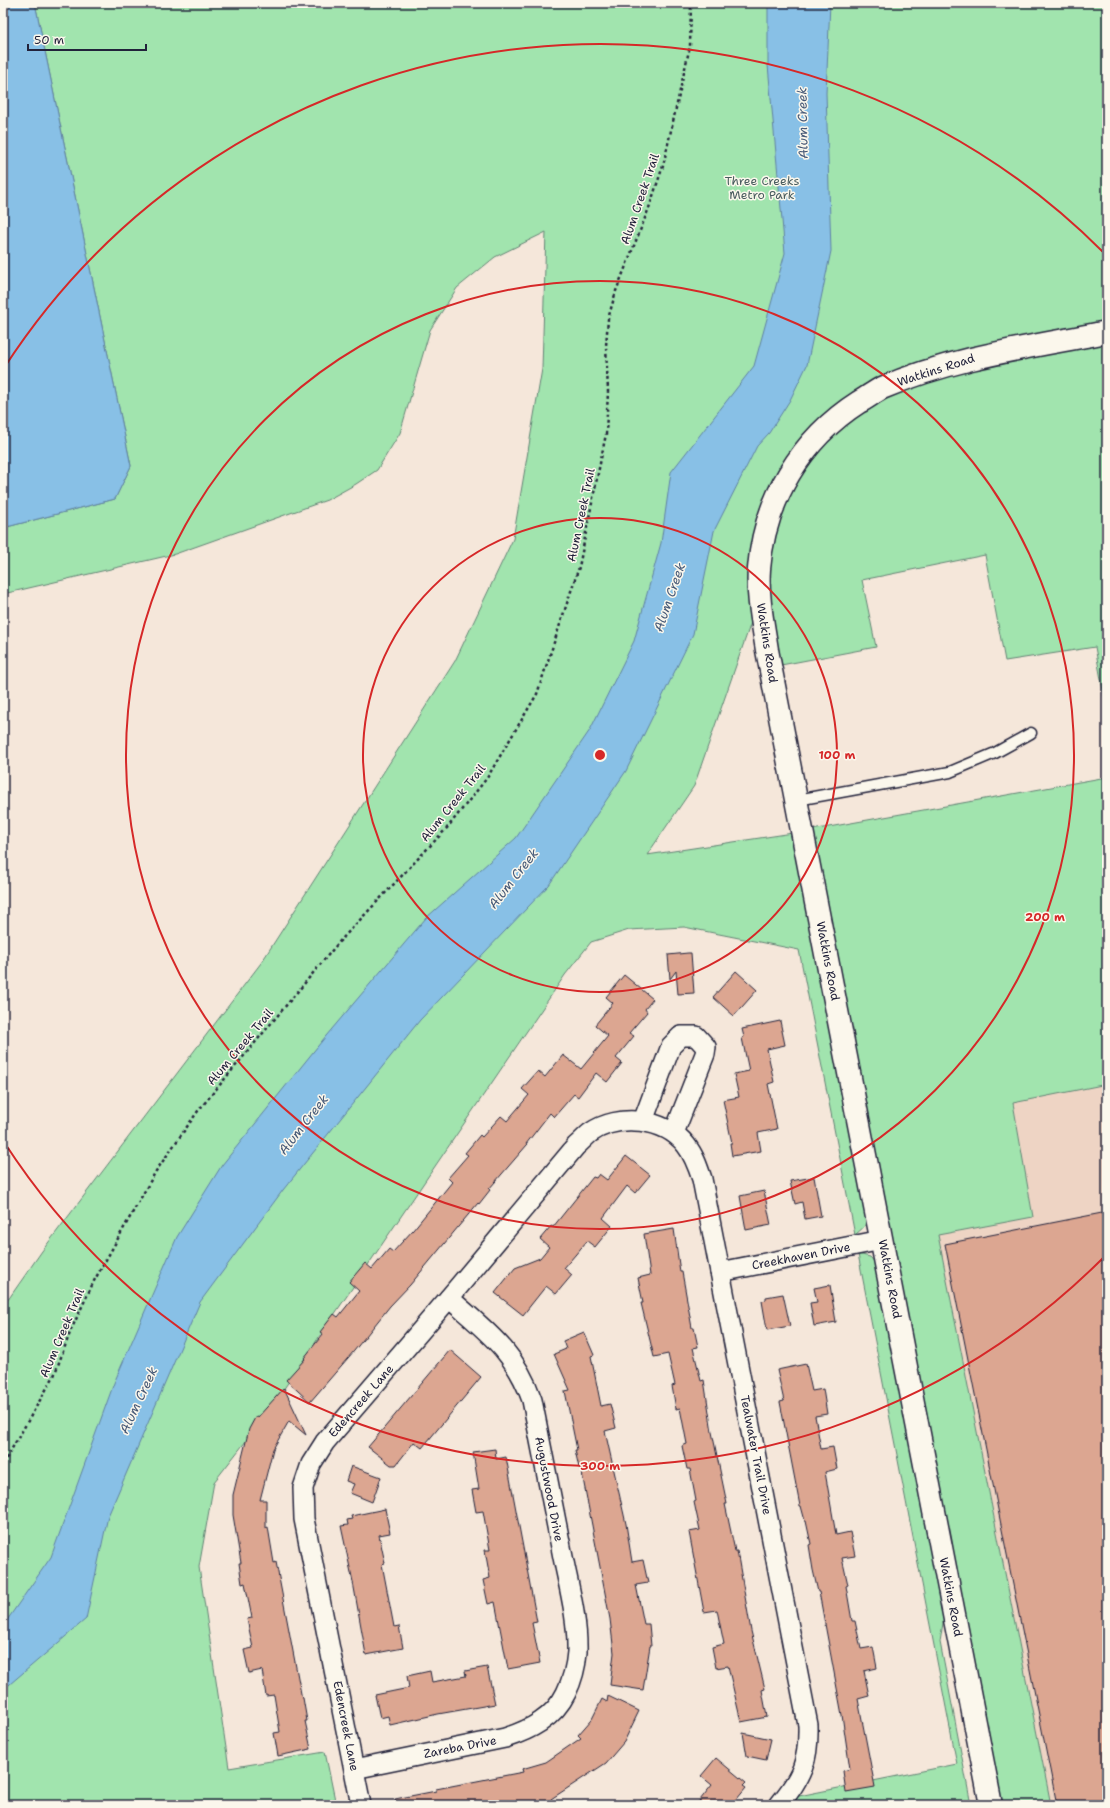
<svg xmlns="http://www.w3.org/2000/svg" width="1110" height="1808" viewBox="0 0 1110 1808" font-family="'Shantell Sans',sans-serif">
<rect width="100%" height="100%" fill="#f5e7da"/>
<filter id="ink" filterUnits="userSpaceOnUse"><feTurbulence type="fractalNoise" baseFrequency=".025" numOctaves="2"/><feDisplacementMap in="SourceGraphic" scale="8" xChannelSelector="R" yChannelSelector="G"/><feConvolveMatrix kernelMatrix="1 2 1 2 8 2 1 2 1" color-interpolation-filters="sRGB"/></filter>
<g filter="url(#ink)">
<polygon fill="#eed4c4" points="1107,1084 1107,1805 1051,1805 938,1235 1033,1217 1013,1103"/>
<g fill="#a1e4ae" stroke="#628374">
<polygon points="35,3 1107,3 1107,324 923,361 863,385 821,419 830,435 878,398 943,374 1107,340 1107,712 1095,647 1005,661 985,555 862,580 876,647 781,665 770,596 770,568 694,786 647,855 793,833 868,1209 865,1226 855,1235 799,950 684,927 629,930 591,942 565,975 264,1418 214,1482 199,1567 229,1768 325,1752 336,1805 3,1805 3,1307 42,1251 261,963 455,661 513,539 542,369 546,232 495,257 457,288 430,330 400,433 377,470 356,484 327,500 175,554 3,594 3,528 115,499 131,466"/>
<polygon points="1107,777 1107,1084 1013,1103 1033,1217 938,1235 1051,1805 1000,1805 812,830"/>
<polygon points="858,1254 870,1257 879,1267 946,1604 940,1642 971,1805 796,1805 794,1797 957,1764"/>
</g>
<g fill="#88c0e6" stroke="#5f81a2">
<polygon points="3,3 35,3 131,466 115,499 3,528"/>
<polygon points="768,3 830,3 826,93 831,251 807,365 790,400 769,433 757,446 714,531 693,634 626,771 549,885 420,1020 283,1190 200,1302 108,1516 86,1619 3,1690 3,1626 51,1557 114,1383 177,1237 222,1165 326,1036 426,918 516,838 590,730 634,641 661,543 671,472 754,366 785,253 768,65"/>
</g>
<g fill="#dca691" stroke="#22223b">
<polygon points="688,953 691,953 694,993 678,994 676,971 670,979 668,955"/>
<polygon points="736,971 757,990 734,1016 713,997"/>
<polygon points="624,975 653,999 645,1009 647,1012 629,1033 634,1036 616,1058 622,1063 607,1082 596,1073 578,1097 574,1094 554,1117 550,1113 526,1144 527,1145 489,1189 490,1190 479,1204 478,1203 410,1285 390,1306 354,1351 310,1402 286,1380 305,1359 304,1358 323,1334 320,1332 334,1314 338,1317 359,1291 349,1282 365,1263 372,1269 389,1249 393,1252 413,1230 452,1182 448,1178 468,1155 465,1153 480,1135 482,1137 501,1116 507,1121 529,1095 522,1089 538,1071 545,1077 563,1055 581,1069 608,1036 595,1025 613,1003 606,997"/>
<polygon points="780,1021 785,1045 767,1049 774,1082 768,1084 777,1129 758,1133 761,1151 732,1156 730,1143 732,1143 723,1100 739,1097 734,1074 749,1071 742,1038 744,1037 742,1029"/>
<polygon points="626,1156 650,1175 635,1193 627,1186 603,1218 612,1226 595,1247 587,1241 564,1268 572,1275 556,1294 546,1286 523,1315 495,1293 515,1268 540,1258 549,1247 540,1239 551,1226 553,1227 593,1177 596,1178 599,1174 607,1180"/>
<polygon points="814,1177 821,1216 805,1219 802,1202 795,1204 790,1181"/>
<polygon points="764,1191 771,1225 746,1230 740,1196"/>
<polygon points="1107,1212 1107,1805 1057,1805 945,1244"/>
<polygon points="674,1229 680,1272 682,1272 692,1328 694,1328 698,1347 693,1348 701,1381 704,1380 712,1432 727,1504 725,1504 735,1551 737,1551 751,1631 765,1689 762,1690 767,1717 741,1722 728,1666 716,1668 712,1647 724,1644 717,1610 704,1612 689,1532 700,1530 694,1502 696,1501 690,1469 687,1469 682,1446 687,1444 680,1408 676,1409 672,1386 675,1385 668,1354 654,1357 641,1303 643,1303 638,1278 650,1275 644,1234"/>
<polygon points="830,1285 836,1322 814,1326 810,1303 817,1302 814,1288"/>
<polygon points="783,1294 790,1326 767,1330 762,1301 766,1300 766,1297"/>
<polygon points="584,1332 594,1355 591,1356 601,1406 610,1404 616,1428 605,1431 626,1524 632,1562 643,1560 648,1583 636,1585 644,1624 649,1624 651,1646 650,1646 643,1690 610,1685 614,1653 610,1619 581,1468 579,1468 575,1450 577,1450 565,1391 570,1390 554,1354 566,1349 563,1341"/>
<polygon points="450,1350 481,1377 422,1448 414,1442 396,1465 391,1465 368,1447"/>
<polygon points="806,1364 812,1391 823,1389 827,1414 815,1416 821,1449 833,1447 837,1469 825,1472 836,1535 850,1532 855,1556 842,1558 848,1585 846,1586 852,1621 855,1621 861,1649 873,1647 877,1668 864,1671 869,1696 858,1699 875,1787 846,1792 843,1771 850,1769 842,1715 819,1592 818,1592 813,1570 809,1545 811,1544 806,1521 805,1521 801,1506 800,1506 780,1402 784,1401 777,1370"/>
<polygon points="284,1388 306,1435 289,1421 273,1449 260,1500 266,1500 266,1528 268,1527 274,1563 276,1562 302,1699 303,1698 307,1721 305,1721 311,1749 278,1756 274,1733 280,1732 274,1695 266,1696 262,1670 249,1673 244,1650 253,1648 247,1619 252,1618 245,1583 242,1584 239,1563 241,1563 233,1515 233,1495 249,1429 256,1416 258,1417"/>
<polygon points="495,1449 496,1459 506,1457 537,1622 532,1623 540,1663 508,1669 495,1602 488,1604 483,1580 490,1578 485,1550 490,1550 483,1511 476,1512 472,1490 479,1489 473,1452"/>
<polygon points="351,1466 381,1477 372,1502 350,1493 354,1484 346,1481"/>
<polygon points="385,1509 390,1533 379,1535 385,1563 382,1564 394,1627 399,1626 403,1648 366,1655 353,1582 341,1526 348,1525 347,1520 352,1519 351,1516"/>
<polygon points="487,1667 495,1704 438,1714 390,1725 388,1716 380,1718 375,1695 409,1688 407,1676 430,1671 432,1682 466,1676 465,1671"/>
<polygon points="608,1696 639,1711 624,1742 606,1763 551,1799 551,1801 540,1805 396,1805 395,1799 436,1791 436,1789 523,1772 522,1769 546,1762 581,1738 578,1735 592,1719 602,1699 607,1702"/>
<polygon points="743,1733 771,1739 766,1760 747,1756"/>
<polygon points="716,1758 746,1783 743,1786 746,1788 732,1805 696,1805 712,1785 701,1776"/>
</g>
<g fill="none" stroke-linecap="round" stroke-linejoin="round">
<g stroke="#22223b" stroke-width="13">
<polyline id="service" points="797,800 950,772 995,753 1031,733"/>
</g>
<g stroke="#22223b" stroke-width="22">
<g id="minor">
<polyline points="643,1121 671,1046 681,1036 696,1036 706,1047 705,1054 674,1133"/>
<polyline points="720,1272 882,1240"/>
<path d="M354 1769 505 1738C530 1730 554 1718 566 1693 572 1681 576 1665 577 1652 578 1618 568 1584 562 1552 552 1501 542 1451 532 1400 515 1351 486 1331 449 1298"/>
<path d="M361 1805 304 1519 303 1488 311 1464 325 1442 449 1298 576 1146C581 1142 585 1137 590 1133 618 1113 665 1118 686 1145 694 1155 698 1167 702 1179L808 1725C809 1761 802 1777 779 1805"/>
</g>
</g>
<g stroke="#22223b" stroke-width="25">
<path id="tertiary" d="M991 1805 767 650C763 624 757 596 759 569 764 501 801 439 859 402 867 398 874 392 882 388 954 357 1031 347 1107 332"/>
</g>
<polyline stroke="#22223b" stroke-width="2.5" stroke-dasharray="3 3" stroke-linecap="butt" points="3,1464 54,1376 71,1330 94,1281 156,1171 198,1111 339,942 447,828 487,778 537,694 579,567 606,434 608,391 606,346 608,319 616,291 649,208 663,166 690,46 691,3"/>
<use href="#service" stroke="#fbf7ec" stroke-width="10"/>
<use href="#minor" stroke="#fbf7ec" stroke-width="19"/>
<use href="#tertiary" stroke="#fbf7ec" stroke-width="22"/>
</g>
</g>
<g fill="none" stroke="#d62828" stroke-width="2">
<circle cx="600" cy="755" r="237"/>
<circle cx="600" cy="755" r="474"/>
<path d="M1103 1258A711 711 0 0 1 4 1142M4 368A711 711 0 0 1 1103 252"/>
</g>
<g text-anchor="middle" stroke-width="3" stroke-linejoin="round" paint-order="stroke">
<g font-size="12" fill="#485c5e" stroke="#fbf7ec">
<text x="762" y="185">Three Creeks<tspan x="762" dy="14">Metro Park</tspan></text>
</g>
<g font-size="12" fill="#22223b" stroke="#fbf7ec">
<text transform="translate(640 199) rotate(-71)" y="4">Alum Creek Trail</text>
<text transform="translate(936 370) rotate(-18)" y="4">Watkins Road</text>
<text transform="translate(581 515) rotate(-78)" y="4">Alum Creek Trail</text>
<text transform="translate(767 643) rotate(81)" y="4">Watkins Road</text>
<text transform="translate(453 803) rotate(-51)" y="4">Alum Creek Trail</text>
<text transform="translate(828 961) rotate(79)" y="4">Watkins Road</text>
<text transform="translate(240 1047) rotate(-50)" y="4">Alum Creek Trail</text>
<text transform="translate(801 1256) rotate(-11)" y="4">Creekhaven Drive</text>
<text transform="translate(890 1279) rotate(79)" y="4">Watkins Road</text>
<text transform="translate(62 1333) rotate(-67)" y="4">Alum Creek Trail</text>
<text transform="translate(361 1401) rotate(-49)" y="4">Edencreek Lane</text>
<text transform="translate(756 1455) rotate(79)" y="4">Tealwater Trail Drive</text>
<text transform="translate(549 1489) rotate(79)" y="4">Augustwood Drive</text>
<text transform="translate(951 1597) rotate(79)" y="4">Watkins Road</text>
<text transform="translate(346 1726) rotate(79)" y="4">Edencreek Lane</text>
<text transform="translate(460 1747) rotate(-11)" y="4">Zareba Drive</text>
</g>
<g font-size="13" font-style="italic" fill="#465977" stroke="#fbf7ec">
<text transform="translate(802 123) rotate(-91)" y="5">Alum Creek</text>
<text transform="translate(669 597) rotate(-71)" y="5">Alum Creek</text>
<text transform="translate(513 878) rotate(-52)" y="5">Alum Creek</text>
<text transform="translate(303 1124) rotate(-52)" y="5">Alum Creek</text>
<text transform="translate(138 1400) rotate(-65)" y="5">Alum Creek</text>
</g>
</g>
<circle cx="600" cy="755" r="6" fill="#d62828" stroke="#fbf7ec" stroke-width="2"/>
<g font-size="12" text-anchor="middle" font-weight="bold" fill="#d62828" stroke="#fbf7ec" stroke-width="3" stroke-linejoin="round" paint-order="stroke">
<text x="837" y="759">100 m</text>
<text x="1045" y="921">200 m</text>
<text x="600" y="1470">300 m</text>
</g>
<rect width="1110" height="1808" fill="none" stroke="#fbf7ec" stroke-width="16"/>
<rect x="8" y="8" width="1094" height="1792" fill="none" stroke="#22223b" stroke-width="1.5" filter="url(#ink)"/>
<path d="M28 44v6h118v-6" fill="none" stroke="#22223b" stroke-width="2"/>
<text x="34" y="44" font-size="12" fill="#22223b" stroke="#fbf7ec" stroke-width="3" paint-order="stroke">50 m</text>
</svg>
